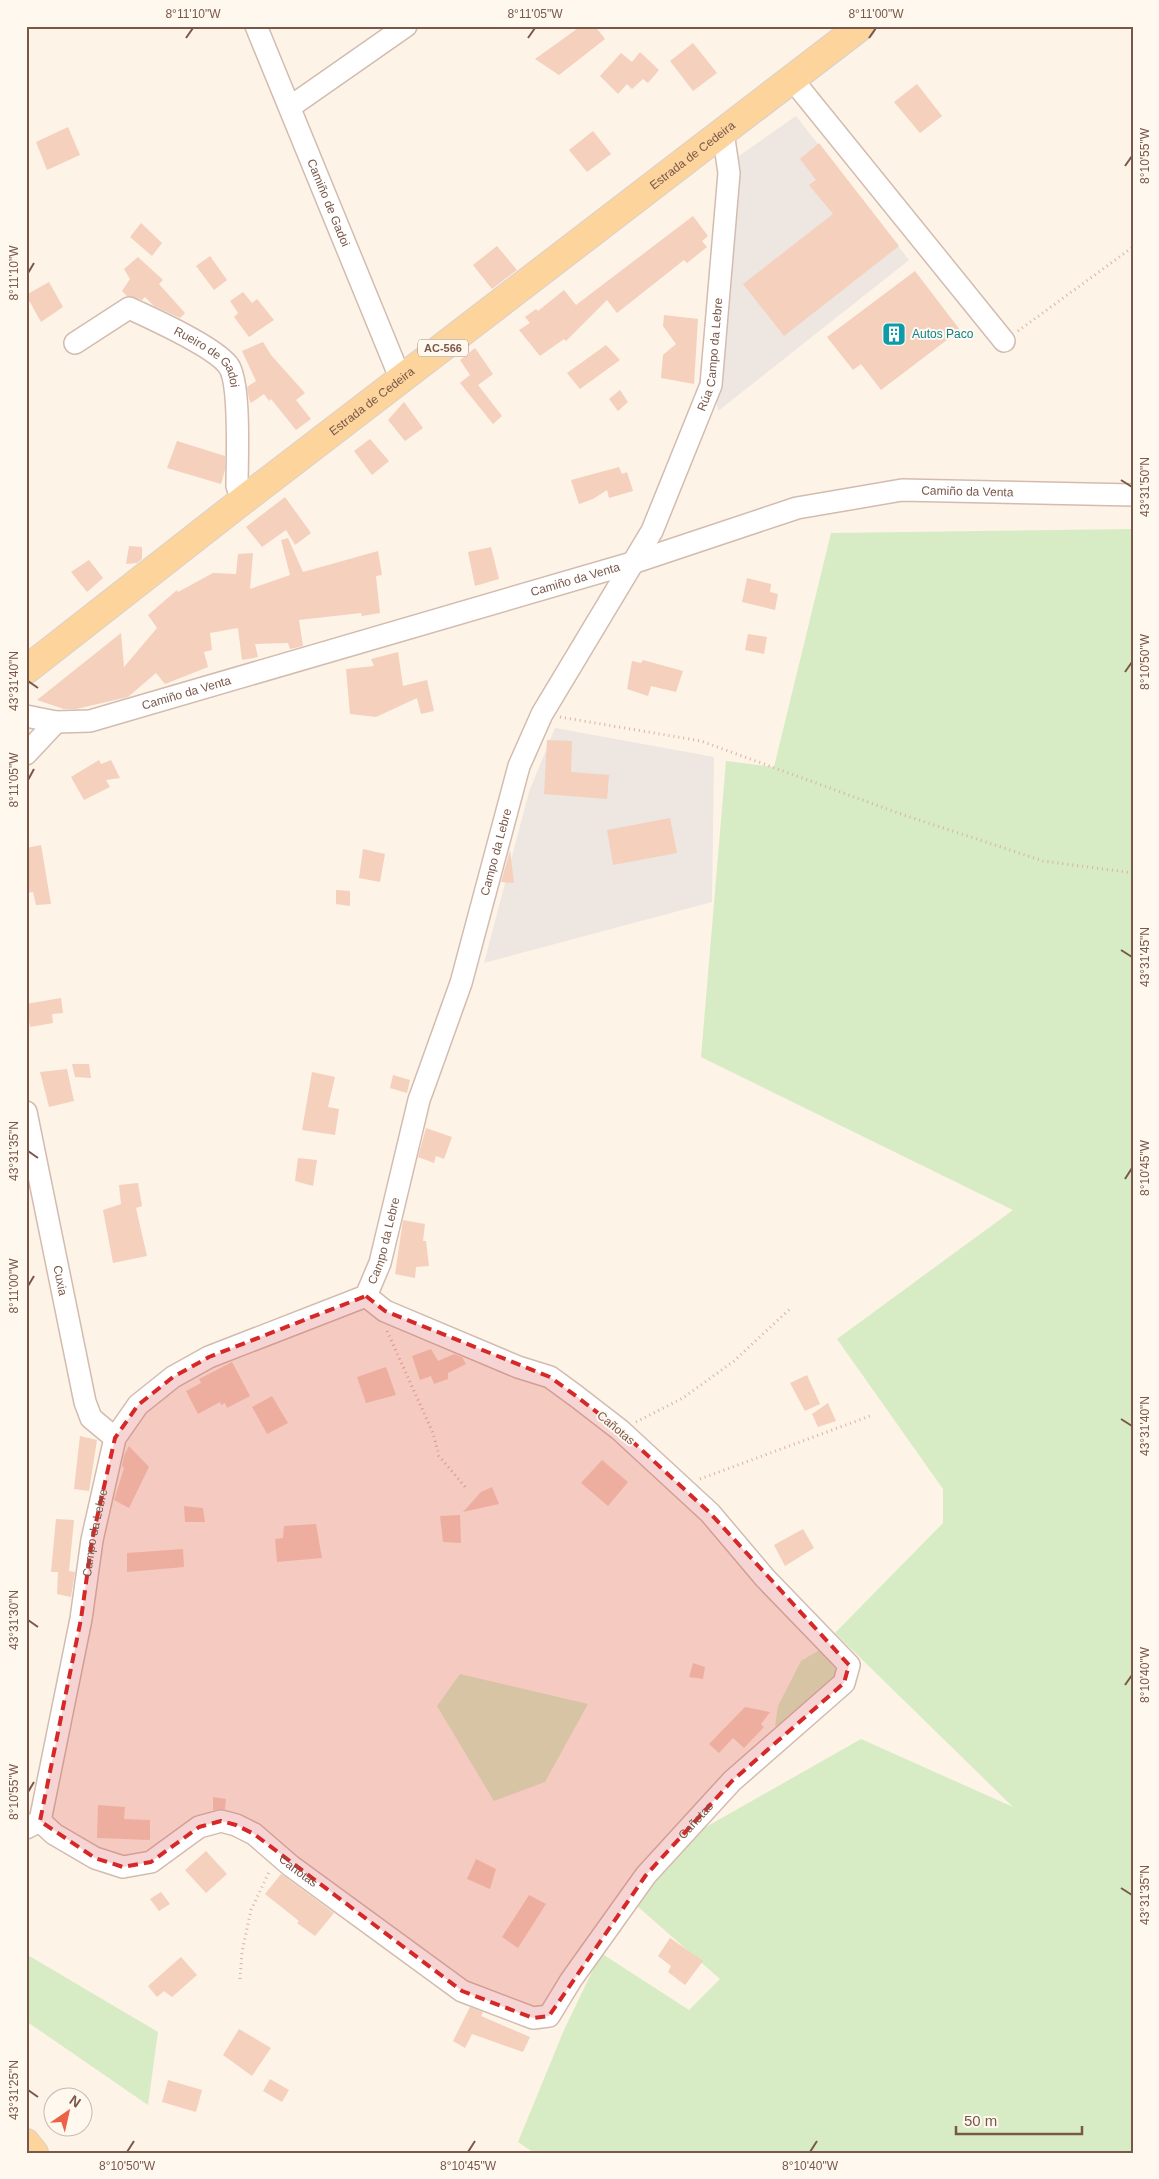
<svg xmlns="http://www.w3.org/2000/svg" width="1159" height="2179" viewBox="0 0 1159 2179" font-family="Helvetica,sans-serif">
<rect width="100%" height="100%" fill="#fdf3e7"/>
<g fill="#eee6e1">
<polygon points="796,116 909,260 718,411 716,397 739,156"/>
<polygon points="555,728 714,757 712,902 484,963 529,792"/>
</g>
<g fill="#d7ecc4">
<polygon points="1133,529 1133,2153 534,2153 518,2142 564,2030 601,1953 689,2010 720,1979 636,1905 699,1831 861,1739 1013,1807 835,1633 943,1523 943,1489 837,1339 1013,1210 701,1057 726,761 774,767 831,533"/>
<polygon points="823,1648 835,1664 835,1683 792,1723 775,1726 778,1706 801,1661"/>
<polygon points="460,1674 588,1704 545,1782 494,1801 437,1706"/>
<polygon points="26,1954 158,2032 148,2105 26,2021"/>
</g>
<g fill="#f4d0bd">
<polygon points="581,26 595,26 605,39 559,75 535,59"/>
<polygon points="693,43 717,73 693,91 670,61"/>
<polygon points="640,52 659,70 648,83 643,79 632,89 627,84 618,94 600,76 621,53 632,62"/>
<polygon points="917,84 942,116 920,133 894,102"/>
<polygon points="68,127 80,155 47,170 36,142"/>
<polygon points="593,131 611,154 587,172 569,150"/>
<polygon points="819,143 899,246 784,336 743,284 833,214 809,185 816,180 800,159"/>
<polygon points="693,216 708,236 702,241 707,247 687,263 684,260 617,313 607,300 566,341 564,339 540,356 519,330 530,323 525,317 536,309 538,311 564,290 576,305"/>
<polygon points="141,223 162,243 152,256 130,237"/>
<polygon points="497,246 517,270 492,289 473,265"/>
<polygon points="210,256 227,280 214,290 196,266"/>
<polygon points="138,257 163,280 159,284 185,313 180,318 154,306 145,297 142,300 127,296 122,291 130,279 124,269"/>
<polygon points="915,271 960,330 881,390 861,364 853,370 827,337"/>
<polygon points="49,282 63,307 41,322 26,295"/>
<polygon points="243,292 252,303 257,299 274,320 249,337 234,317 238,313 230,301"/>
<polygon points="664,315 698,319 694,384 661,378 663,355 676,344 663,326"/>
<polygon points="263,342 271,355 305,393 296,400 311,419 296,430 271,399 269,401 264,394 251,403 249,399 247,387 256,381 242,351"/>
<polygon points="606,345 620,360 580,389 567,373"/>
<polygon points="475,348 493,374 478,385 502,416 493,424 460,383 470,375 460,360"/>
<polygon points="620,390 628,402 618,411 609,399"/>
<polygon points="404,402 423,428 405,441 388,420"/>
<polygon points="370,439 389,461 372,475 354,451"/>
<polygon points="177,441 225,456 225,470 221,484 167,468"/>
<polygon points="619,467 622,474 627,472 633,491 609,498 607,490 593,499 579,504 571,480"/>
<polygon points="285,497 311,533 295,545 286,530 262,547 246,527"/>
<polygon points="288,538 303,572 378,551 382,575 376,576 380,613 362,616 361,613 299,620 303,646 290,649 288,643 255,644 258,657 242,660 238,628 210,633 212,650 204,652 208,667 165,684 156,673 128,697 76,709 64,709 37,700 121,633 124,667 157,628 148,615 177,590 178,592 213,573 236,574 238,554 253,553 250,589 290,575 281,540"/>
<polygon points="129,546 142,547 142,559 137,563 126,564"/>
<polygon points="491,547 499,579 475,586 468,552"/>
<polygon points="89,560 103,578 87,592 71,572"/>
<polygon points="747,578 771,584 770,592 778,594 775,610 742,602"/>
<polygon points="748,634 767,637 764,654 745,650"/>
<polygon points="398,652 403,686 427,680 434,711 421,714 417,698 376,717 350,714 346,669 374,666 371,659"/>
<polygon points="643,660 683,671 676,692 651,686 648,696 627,689 632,661 641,663"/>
<polygon points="547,740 572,741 571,772 609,775 607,799 544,794"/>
<polygon points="99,760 101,764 111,760 120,778 106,780 110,787 84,800 71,777"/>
<polygon points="670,818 677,853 613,865 607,830"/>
<polygon points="41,845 51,904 36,905 33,892 26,893 26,848"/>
<polygon points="363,849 385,854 380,882 359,878"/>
<polygon points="510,850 514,883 501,882"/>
<polygon points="336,890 350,891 350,906 336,904"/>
<polygon points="61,998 63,1013 52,1014 53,1023 30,1027 26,1004"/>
<polygon points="72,1064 89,1064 91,1078 75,1077"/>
<polygon points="67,1069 74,1101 49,1107 40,1072"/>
<polygon points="312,1072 335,1077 328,1107 339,1109 335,1135 302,1130"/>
<polygon points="393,1075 410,1080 407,1093 390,1088"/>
<polygon points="426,1128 452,1137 444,1159 436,1156 434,1163 418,1157"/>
<polygon points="298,1158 317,1160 313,1186 295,1181"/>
<polygon points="138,1183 142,1206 136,1208 147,1256 113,1263 103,1210 121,1204 119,1185"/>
<polygon points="403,1220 425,1224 423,1241 426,1241 429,1266 416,1267 415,1278 395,1274"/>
<polygon points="431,1349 438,1361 454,1354 462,1357 466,1364 448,1373 448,1379 434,1384 431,1376 420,1380 412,1356"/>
<polygon points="232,1362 250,1396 227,1408 225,1403 221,1405 220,1402 198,1414 186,1391 201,1383 199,1379"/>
<polygon points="386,1367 396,1395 366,1403 357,1377"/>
<polygon points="807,1375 820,1404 805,1411 790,1383"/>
<polygon points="272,1396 288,1423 267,1434 252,1407"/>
<polygon points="828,1403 836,1421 818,1427 812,1414"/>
<polygon points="80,1436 97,1440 89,1491 74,1489"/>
<polygon points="129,1446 149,1467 129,1508 114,1500 124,1468 122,1466 124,1455"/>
<polygon points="602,1460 628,1482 608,1506 581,1483"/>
<polygon points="492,1487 499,1504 463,1512 481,1492"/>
<polygon points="184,1506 203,1508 205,1522 185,1522"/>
<polygon points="460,1515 461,1543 443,1542 440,1516"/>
<polygon points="56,1519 74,1520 69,1571 75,1572 71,1597 57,1594 58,1572 51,1572"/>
<polygon points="316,1524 322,1558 277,1562 275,1539 283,1538 284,1526"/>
<polygon points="803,1529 814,1548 785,1566 774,1545"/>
<polygon points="183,1549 184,1567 127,1572 127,1553"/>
<polygon points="693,1663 705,1667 703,1679 689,1677"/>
<polygon points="745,1707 770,1712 761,1724 764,1727 744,1748 733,1738 719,1753 709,1744"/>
<polygon points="213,1797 226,1799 225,1809 213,1810"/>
<polygon points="98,1805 125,1807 124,1819 150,1820 150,1840 97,1838"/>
<polygon points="206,1851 227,1874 206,1893 185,1870"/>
<polygon points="476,1859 496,1869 490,1889 467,1879"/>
<polygon points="281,1874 334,1913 315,1936 297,1923 299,1921 265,1894"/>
<polygon points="161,1892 170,1904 159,1911 150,1899"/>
<polygon points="529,1895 546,1904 518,1948 502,1937"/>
<polygon points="670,1938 703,1961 685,1985 668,1972 671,1966 658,1956"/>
<polygon points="181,1957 197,1975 172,1997 164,1991 157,1997 148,1986"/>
<polygon points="470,2007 483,2012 481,2016 530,2037 523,2052 472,2034 465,2048 453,2041"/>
<polygon points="239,2029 271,2048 252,2076 223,2055"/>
<polygon points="270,2079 289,2090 282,2102 263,2091"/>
<polygon points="168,2080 202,2090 196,2112 162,2102"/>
</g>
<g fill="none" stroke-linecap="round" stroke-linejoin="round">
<g stroke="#d3bcaf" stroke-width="24">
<g id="minor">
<path id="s1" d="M256 26 401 380"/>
<polyline points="792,79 1004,341"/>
<polyline points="290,107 406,26"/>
<path id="s2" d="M75 343 129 308C153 319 213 346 228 365 241 381 237 463 237 486L242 501"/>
<path id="s3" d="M26 716 56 722 90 721 635 562 797 508 902 490 1133 495"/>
<polyline points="26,754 56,722"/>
<path id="s4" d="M26 1112 85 1402 91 1418 115 1438"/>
<path id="s5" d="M40 1821 54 1834 95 1858 123 1867 151 1862 199 1827 221 1821 236 1825 254 1834 291 1866 462 1991 533 2018 549 2016 571 1980 646 1875 732 1781 844 1683 849 1665 765 1578 710 1513 620 1430 576 1396 550 1377 518 1367 385 1311 366 1296"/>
<path id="s6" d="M26 1828 40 1821 81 1619 92 1540 115 1438 138 1405 173 1377 209 1357 366 1296 380 1263 419 1100 461 983 519 766 542 714 652 531 711 385 729 173 723 132"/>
</g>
</g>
<g stroke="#d9d0cc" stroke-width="30">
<g id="major">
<path id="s7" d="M26 670 242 501 861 26"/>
<polyline points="26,2143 34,2153"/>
</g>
</g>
<g stroke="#dab3a0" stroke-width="3" stroke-dasharray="1 4" stroke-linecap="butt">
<polyline points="1018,331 1133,247"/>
<polyline points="560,717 701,741 898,813 1043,861 1133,873"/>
<polyline points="387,1331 433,1433 439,1456 466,1488"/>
<polyline points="636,1422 683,1398 734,1361 792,1307"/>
<polyline points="700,1479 870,1416"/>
<polyline points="240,1979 242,1952 251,1910 270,1870"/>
</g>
<use href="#minor" stroke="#fff" stroke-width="21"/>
<use href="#major" stroke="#fed49d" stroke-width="28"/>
</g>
<path fill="#d62828" fill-opacity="0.2" stroke="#d62828" stroke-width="4" stroke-dasharray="10 6" stroke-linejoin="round" d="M366 1296 385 1311 550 1377 576 1396 620 1430 710 1513 849 1665 844 1683 732 1781 646 1875 549 2016 533 2018 462 1991 254 1834 236 1825 221 1821 199 1827 151 1862 123 1867 95 1858 40 1821 81 1619 92 1540 115 1438 138 1405 173 1377 209 1357Z"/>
<path fill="none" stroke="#79584a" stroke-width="2" d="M186 38 193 28M528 38 535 28M869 38 876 28M1125 166 1132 156M28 273 34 263M1121 480 1132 487M1125 672 1132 662M28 681 38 688M28 780 34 769M1121 950 1132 957M28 1151 38 1158M1125 1179 1132 1168M28 1286 34 1276M1121 1419 1132 1426M28 1620 38 1627M1125 1685 1132 1675M28 1792 34 1782M1121 1888 1132 1895M28 2090 38 2097M127 2152 134 2141M468 2152 475 2141M810 2152 817 2141"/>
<defs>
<g id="building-square" transform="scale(1.25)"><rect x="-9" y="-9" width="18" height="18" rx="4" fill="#0f9aa8" stroke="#fff8ef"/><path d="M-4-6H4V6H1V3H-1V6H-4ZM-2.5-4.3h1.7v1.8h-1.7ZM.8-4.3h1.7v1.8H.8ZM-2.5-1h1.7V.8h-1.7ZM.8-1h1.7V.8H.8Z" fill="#fff"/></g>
</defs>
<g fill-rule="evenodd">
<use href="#building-square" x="894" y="334"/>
</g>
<g text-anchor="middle" stroke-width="4" stroke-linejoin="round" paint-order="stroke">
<rect fill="#fff8ef" stroke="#a1887c" stroke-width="1" x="418" y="339.5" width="50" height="17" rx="4"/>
<g font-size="11" font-weight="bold" fill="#79584a">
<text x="443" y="352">AC-566</text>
</g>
<g font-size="12" fill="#79584a" stroke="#fff8ef">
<text dy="4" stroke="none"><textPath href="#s7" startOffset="842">Estrada de Cedeira</textPath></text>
<text dy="4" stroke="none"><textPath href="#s1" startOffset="191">Camiño de Gadoi</textPath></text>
<text dy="4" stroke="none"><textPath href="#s6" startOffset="1711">Rúa Campo da Lebre</textPath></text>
<text dy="4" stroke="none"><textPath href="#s2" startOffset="159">Rueiro de Gadoi</textPath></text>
<text dy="4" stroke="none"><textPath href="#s7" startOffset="438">Estrada de Cedeira</textPath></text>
<text dy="4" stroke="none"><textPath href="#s3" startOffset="975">Camiño da Venta</textPath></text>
<text dy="4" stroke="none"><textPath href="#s3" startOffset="570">Camiño da Venta</textPath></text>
<text dy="4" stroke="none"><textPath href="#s3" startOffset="165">Camiño da Venta</textPath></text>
<text dy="4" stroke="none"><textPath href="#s6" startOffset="1164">Campo da Lebre</textPath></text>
<text dy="4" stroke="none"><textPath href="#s6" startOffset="759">Campo da Lebre</textPath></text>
<text dy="4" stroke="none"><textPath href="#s4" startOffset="172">Cuxia</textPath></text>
<text transform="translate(616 1428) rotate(40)" y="4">Cañotas</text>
<text dy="4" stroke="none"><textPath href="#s6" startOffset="309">Campo da Lebre</textPath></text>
<text dy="4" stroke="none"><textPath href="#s5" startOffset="840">Cañotas</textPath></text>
<text dy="4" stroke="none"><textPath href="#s5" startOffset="300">Cañotas</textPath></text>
</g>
<g font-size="12" fill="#0d838f" stroke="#fff8ef" text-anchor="start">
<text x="912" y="338">Autos Paco</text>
</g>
</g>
<rect width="1159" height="2179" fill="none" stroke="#fff8ef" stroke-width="55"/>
<g transform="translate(68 2112) rotate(34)"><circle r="24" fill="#fff8ef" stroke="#c9b8ad"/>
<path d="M0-4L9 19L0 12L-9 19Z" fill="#ec6247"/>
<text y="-8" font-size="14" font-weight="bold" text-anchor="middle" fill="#79584a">N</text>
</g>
<path d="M956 2126v8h126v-8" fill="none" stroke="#79584a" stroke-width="2.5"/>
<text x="964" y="2126" font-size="15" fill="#79584a" stroke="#fff8ef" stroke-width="4" paint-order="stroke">50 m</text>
<rect x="28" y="28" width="1104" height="2124" fill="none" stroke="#79584a" stroke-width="2"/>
<g font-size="12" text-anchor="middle" fill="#79584a">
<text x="193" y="18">8°11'10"W</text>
<text x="535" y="18">8°11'05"W</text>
<text x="876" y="18">8°11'00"W</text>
<text transform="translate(1145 156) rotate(-90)" y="4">8°10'55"W</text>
<text transform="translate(14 273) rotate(-90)" y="4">8°11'10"W</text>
<text transform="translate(1145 487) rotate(-90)" y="4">43°31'50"N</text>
<text transform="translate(1145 662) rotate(-90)" y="4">8°10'50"W</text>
<text transform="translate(14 681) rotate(-90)" y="4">43°31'40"N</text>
<text transform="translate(14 780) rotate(-90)" y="4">8°11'05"W</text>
<text transform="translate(1145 957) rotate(-90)" y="4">43°31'45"N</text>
<text transform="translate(14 1151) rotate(-90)" y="4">43°31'35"N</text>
<text transform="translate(1145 1168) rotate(-90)" y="4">8°10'45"W</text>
<text transform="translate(14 1286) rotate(-90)" y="4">8°11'00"W</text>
<text transform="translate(1145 1426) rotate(-90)" y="4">43°31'40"N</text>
<text transform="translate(14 1620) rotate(-90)" y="4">43°31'30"N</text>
<text transform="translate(1145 1675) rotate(-90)" y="4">8°10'40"W</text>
<text transform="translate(14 1792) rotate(-90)" y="4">8°10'55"W</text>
<text transform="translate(1145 1895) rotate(-90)" y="4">43°31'35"N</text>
<text transform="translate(14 2090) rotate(-90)" y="4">43°31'25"N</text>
<text x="127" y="2170">8°10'50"W</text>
<text x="468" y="2170">8°10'45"W</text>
<text x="810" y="2170">8°10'40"W</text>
</g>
</svg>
